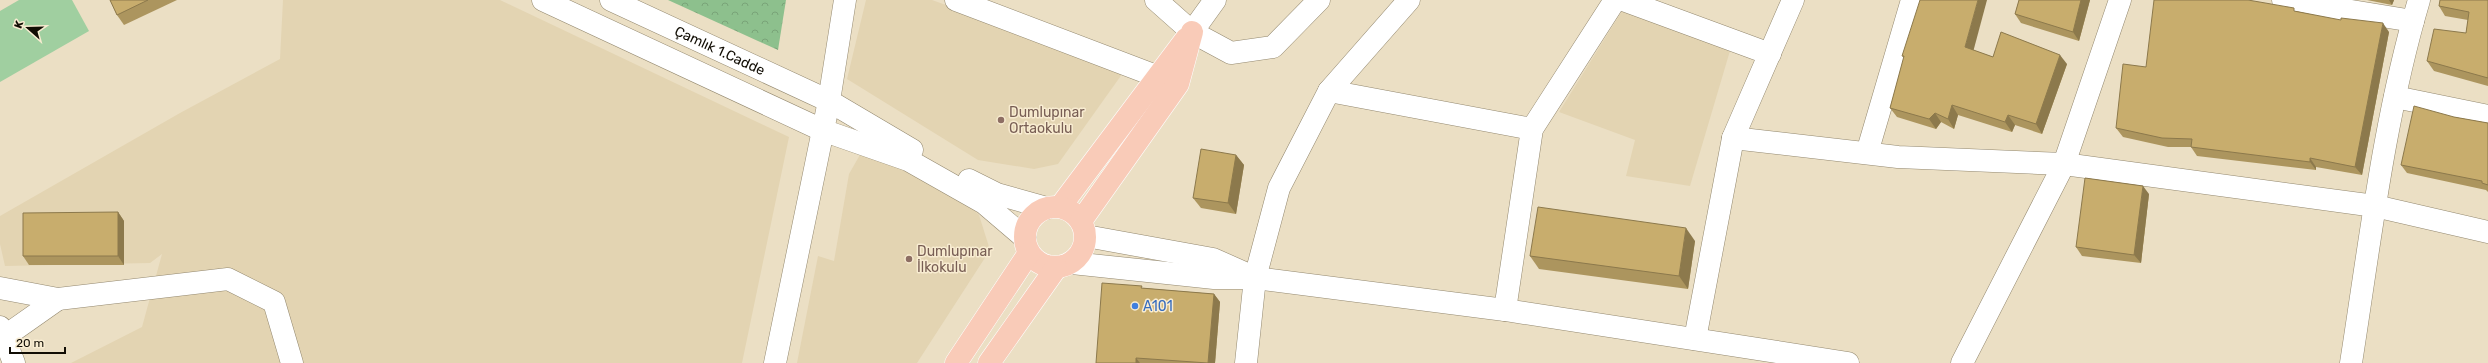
<svg xmlns="http://www.w3.org/2000/svg" width="2488" height="363" viewBox="0 0 2488 363" font-family="Rubik,sans-serif">
<defs>
<pattern id="forest-crowns" width="20" height="18" patternUnits="userSpaceOnUse"><rect width="20" height="18" fill="#8dc08d"/><path d="M2 6a3 3 0 1 1 6 0M12 15a3 3 0 1 1 6 0" fill="none" stroke="#79a478"/></pattern>
</defs>
<rect width="100%" height="100%" fill="#ebdfc4"/>
<g fill="#e3d4b2">
<polygon points="283,0 500,0 789,137 742,363 71,363 142,327 162,254 150,263 5,266 0,244 0,216 180,113 280,59"/>
<polygon points="866,0 932,0 1125,70 1058,164 1034,169 978,160 847,79"/>
<polygon points="1622,11 1732,44 1690,186 1626,176 1635,140 1559,112"/>
<polygon points="861,153 954,190 979,215 990,250 917,363 797,363 818,256 834,261 849,174"/>
</g>
<polygon fill="url(#forest-crowns)" points="668,0 786,0 778,50"/>
<polygon fill="#a0cfa0" points="19,0 72,0 89,31 0,82 0,11"/>
<g fill="none" stroke-linecap="round" stroke-linejoin="round">
<g stroke="#93886f" stroke-width="23">
<g id="minor">
<polyline points="543,0 822,130 908,160 984,203 1025,238"/>
<path id="s1" d="M611 0 829 101 912 150"/>
<polyline points="956,0 1156,76"/>
<polyline points="1156,0 1192,32 1231,53 1273,47 1319,0"/>
<polyline points="1623,0 1770,54"/>
<polyline points="2283,0 2413,21"/>
<polyline points="1192,32 1215,0"/>
<polyline points="1329,91 1532,129"/>
<polyline points="2395,97 2488,116"/>
<polyline points="1733,138 1898,157 2064,164 2375,206 2488,232"/>
<polyline points="1867,153 1912,0"/>
<polyline points="969,180 997,194 1047,208"/>
<polyline points="1086,236 1213,259 1249,275"/>
<polyline points="1072,263 1214,278 1255,278 1505,310 1848,363"/>
<polyline points="0,288 58,299 228,279 274,302 292,363"/>
<polyline points="1505,310 1532,129 1615,0"/>
<polyline points="0,327 14,363"/>
<polyline points="4,337 58,299"/>
<polyline points="1695,339 1733,138 1793,0"/>
<polyline points="775,363 829,101 845,0"/>
<polyline points="1246,363 1255,278 1279,188 1329,91 1409,0"/>
<polyline points="1962,363 2064,164 2120,0"/>
<path d="M2351 363C2370 242 2384 118 2419 0"/>
</g>
</g>
<g stroke="#fff" stroke-width="23">
<g id="major">
<polyline points="1060,207 1186,39"/>
<circle cx="1055" cy="237" r="30"/>
<polyline points="1081,221 1178,84 1192,32"/>
<polyline points="956,363 1029,253"/>
<polyline points="989,363 1056,268"/>
</g>
</g>
<use href="#minor" stroke="#fff" stroke-width="22"/>
<use href="#major" stroke="#f9cbb8" stroke-width="22"/>
</g>
<g fill="#ac955e">
<polygon points="110,0 177,0 124,25 117,15"/>
<polygon points="2019,0 2090,0 2079,41 2021,23 2015,14"/>
<polygon points="2367,0 2394,0 2392,5"/>
<polygon points="2488,0 2488,86 2434,71 2427,61 2466,33 2468,20 2445,16 2439,6"/>
<polygon points="2296,11 2389,32 2362,175 2316,167 2316,170 2197,156 2191,147 2168,147 2123,137 2116,128"/>
<polygon points="1973,50 1993,57 2067,64 2042,134 2015,125 2012,132 1958,115 1954,129 1941,122 1936,129 1897,117 1890,108 1904,58 1902,56"/>
<polygon points="2454,117 2488,123 2488,192 2486,190 2407,173 2401,165"/>
<polygon points="1236,155 1244,165 1236,214 1201,208 1193,198"/>
<polygon points="2149,194 2141,263 2082,256 2076,247"/>
<polygon points="118,212 124,221 124,265 29,265 23,256"/>
<polygon points="1695,241 1688,289 1539,269 1530,256"/>
<polygon points="1143,288 1214,294 1220,302 1215,363 1096,363"/>
</g>
<g fill="#8c794c">
<polygon points="1978,0 1987,0 1972,56 1965,47"/>
<polygon points="2081,0 2090,0 2079,41 2073,32"/>
<polygon points="2389,0 2394,0 2392,5"/>
<polygon points="2383,23 2389,32 2362,175 2355,167"/>
<polygon points="2060,55 2067,64 2042,134 2036,124"/>
<polygon points="1952,105 1958,115 1954,129 1948,119"/>
<polygon points="1935,113 1941,122 1936,129 1929,119"/>
<polygon points="2008,115 2015,125 2012,132 2005,122"/>
<polygon points="1236,155 1244,165 1236,214 1228,203"/>
<polygon points="2310,158 2316,167 2316,170 2310,162"/>
<polygon points="2143,186 2149,194 2141,263 2134,255"/>
<polygon points="118,212 124,221 124,265 118,256"/>
<polygon points="1686,228 1695,241 1688,289 1679,276"/>
<polygon points="1214,294 1220,302 1215,363 1208,363"/>
<polygon points="1136,358 1140,363 1136,363"/>
</g>
<g fill="#c8ad6d" stroke="#8c794c">
<polygon points="110,0 148,0 117,15"/>
<polygon points="1920,0 1978,0 1965,47 1993,57 2001,32 2060,55 2036,124 2008,115 2005,122 1952,105 1948,119 1935,113 1929,119 1890,108 1904,56 1902,56"/>
<polygon points="2019,0 2081,0 2073,32 2015,14"/>
<polygon points="2154,0 2248,0 2294,8 2294,11 2341,20 2341,18 2383,23 2355,167 2310,158 2310,162 2191,147 2192,139 2162,138 2116,128 2123,64 2146,67"/>
<polygon points="2440,0 2488,0 2488,78 2427,61 2434,29 2466,33 2469,12 2439,6"/>
<polygon points="2414,106 2454,117 2488,123 2488,185 2482,183 2482,181 2401,165"/>
<polygon points="1201,149 1236,155 1228,203 1193,198"/>
<polygon points="2085,178 2143,186 2134,255 2076,247"/>
<polygon points="1538,207 1686,228 1679,276 1530,256"/>
<polygon points="118,212 118,256 23,256 23,213"/>
<polygon points="1102,283 1142,286 1141,288 1214,294 1208,363 1136,358 1136,363 1096,363"/>
</g>
<g fill="#8d6e63" stroke="#f8ecd1" stroke-width="1.5">
<circle cx="1001" cy="120" r="4"/>
<circle cx="909" cy="259" r="4"/>
</g>
<circle fill="#3f7fe0" stroke="#f8ecd1" stroke-width="1.5" cx="1135" cy="306" r="4"/>
<g text-anchor="middle" stroke-width="3" stroke-linejoin="round" paint-order="stroke">
<g font-size="14" fill="#110d04" stroke="#f8ecd1">
<text dy="5" stroke="none"><textPath href="#s1" startOffset="120">Çamlık 1.Cadde</textPath></text>
</g>
<g font-size="14" fill="#785e54" stroke="#f8ecd1" text-anchor="start">
<text x="1009" y="117">Dumlupınar<tspan x="1009" dy="16">Ortaokulu</tspan></text>
<text x="917" y="256">Dumlupınar<tspan x="917" dy="16">İlkokulu</tspan></text>
</g>
<g font-size="14" fill="#366cbe" stroke="#f8ecd1" text-anchor="start">
<text x="1143" y="311">A101</text>
</g>
</g>
<g transform="translate(28 28) rotate(290)" stroke="#f8ecd1" stroke-width="3" paint-order="stroke">
<path d="M0-3L7 15L0 10L-7 15Z" fill="#110d04"/>
<text y="-6" font-size="11" font-weight="bold" text-anchor="middle" fill="#110d04">K</text>
</g>
<path d="M10 347v6h55v-6" fill="none" stroke="#110d04" stroke-width="2"/>
<text x="16" y="347" font-size="12" fill="#110d04" stroke="#f8ecd1" stroke-width="3" paint-order="stroke">20 m</text>
</svg>
